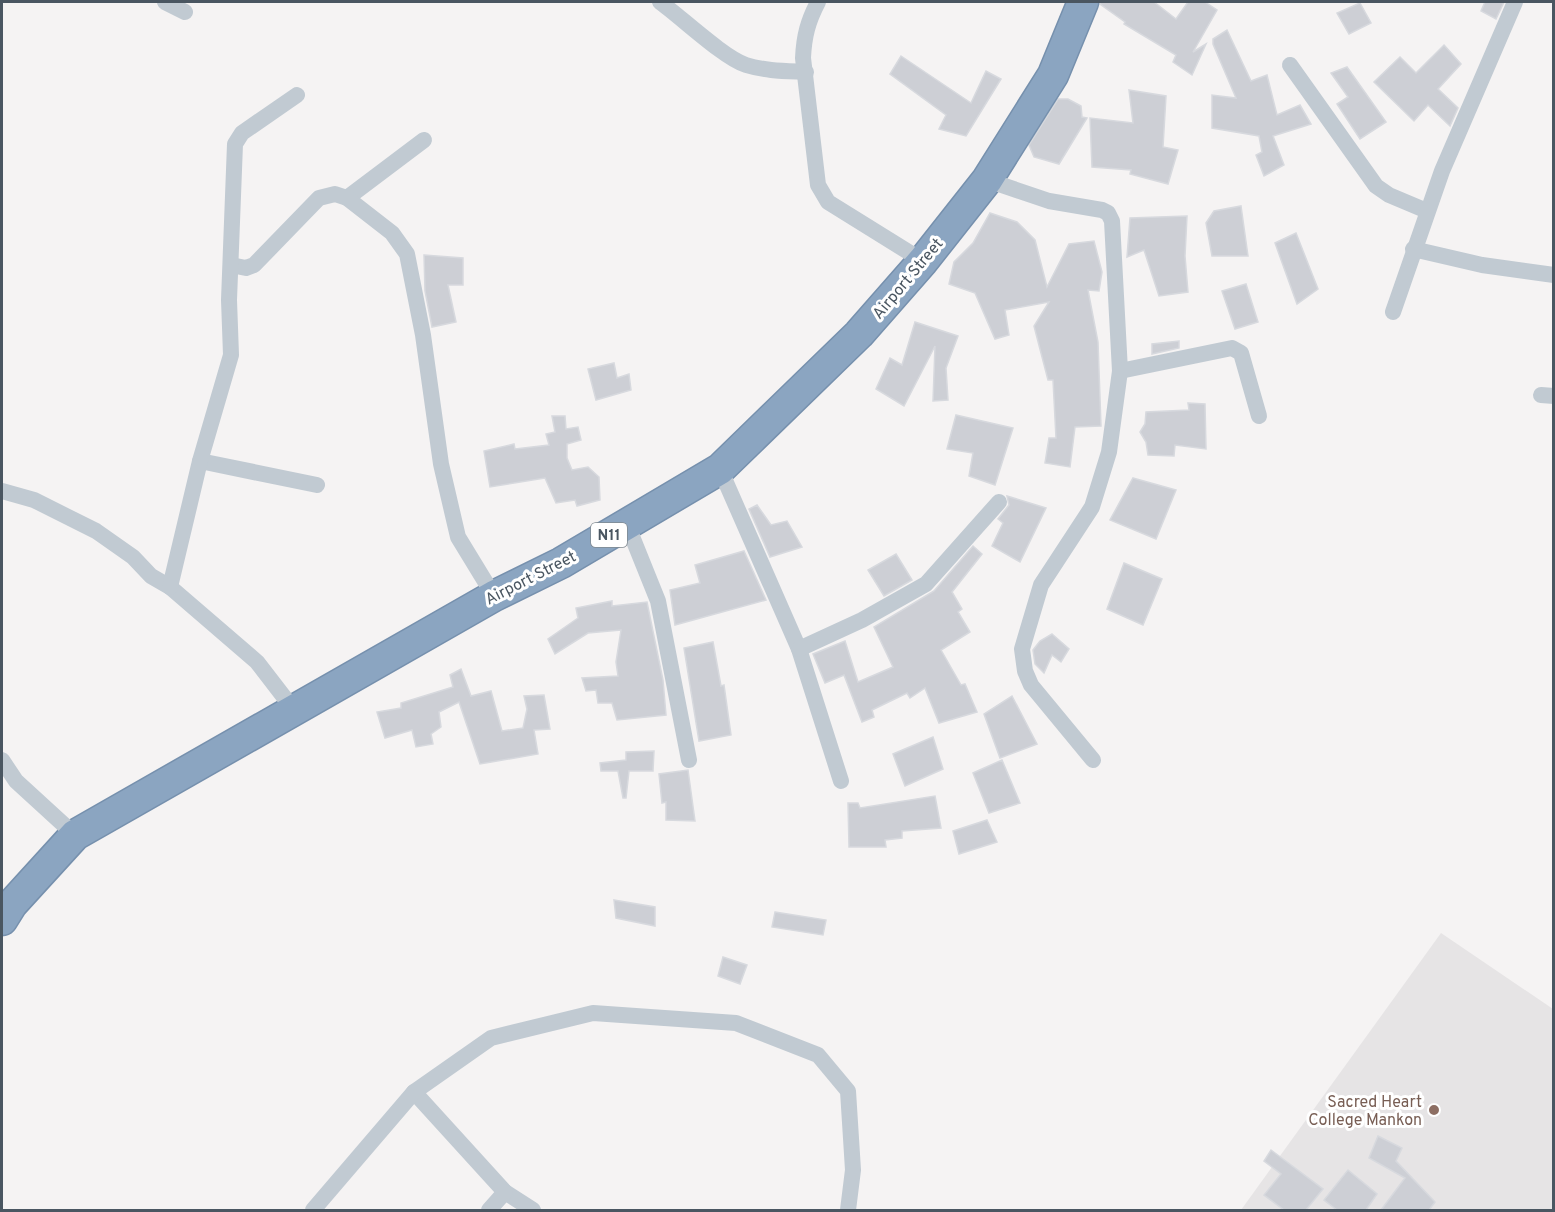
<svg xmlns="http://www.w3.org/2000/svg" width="1555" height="1212" viewBox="0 0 1555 1212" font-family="Overpass,sans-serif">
<rect width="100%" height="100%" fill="#f5f3f3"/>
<polygon fill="#e6e4e5" points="1441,933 1553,1009 1553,1210 1241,1210"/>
<g fill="#cdcfd5" stroke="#d7d9de" stroke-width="1.5">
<polygon points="1100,2 1154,2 1176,19 1188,2 1205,2 1217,10 1193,52 1206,44 1192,75 1173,62 1176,55 1124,24 1125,22 1100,4"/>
<polygon points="1485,2 1504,2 1496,19 1481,11"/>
<polygon points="1360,3 1371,23 1349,34 1337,13"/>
<polygon points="1227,30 1251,81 1267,75 1277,115 1300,105 1311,124 1273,136 1284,165 1264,176 1256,155 1262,152 1259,136 1212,128 1212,95 1236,98 1213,44 1213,39"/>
<polygon points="1444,45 1461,64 1438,89 1458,108 1450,126 1428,105 1414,121 1374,82 1400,57 1416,73"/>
<polygon points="901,56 971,103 986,71 1001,79 966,136 939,129 946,115 890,74"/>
<polygon points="1347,67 1386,122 1360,139 1337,104 1348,97 1331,73"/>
<polygon points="1129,90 1166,96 1163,147 1178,150 1168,184 1130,174 1131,170 1092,167 1090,118 1133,123"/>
<polygon points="1058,99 1068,99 1081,106 1082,117 1087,118 1059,164 1034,157 1029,145"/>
<polygon points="1241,206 1248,256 1212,256 1206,223 1214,211"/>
<polygon points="990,213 1017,222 1035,240 1047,287 1069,244 1094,241 1102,272 1099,291 1088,290 1098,342 1101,426 1075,427 1070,467 1045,463 1049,438 1056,438 1053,380 1048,380 1034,326 1049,302 1005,310 1009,335 995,339 975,293 949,284 954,262 973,243"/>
<polygon points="1187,216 1185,256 1188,292 1159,296 1144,250 1127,257 1130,218"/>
<polygon points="1296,233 1318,289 1297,304 1275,243"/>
<polygon points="424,255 463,258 463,285 448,285 456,322 432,327 425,291"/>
<polygon points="1246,284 1258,322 1235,329 1222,291"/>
<polygon points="915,322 958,336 946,368 948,400 933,401 935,346 904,406 876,389 890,358 902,365"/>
<polygon points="1179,341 1179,348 1152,354 1152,344"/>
<polygon points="614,363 617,378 629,374 631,390 596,400 588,369"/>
<polygon points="1188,403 1205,404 1206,449 1175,445 1174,456 1148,455 1146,442 1140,432 1145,424 1146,412 1189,410"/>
<polygon points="956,415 1013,428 995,485 969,476 973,453 947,449"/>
<polygon points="552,416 565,416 566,429 578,427 581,440 567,444 567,458 572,470 588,467 599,477 600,500 577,506 575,500 556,503 545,478 490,487 484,451 514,444 515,449 549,445 546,434 555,432"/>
<polygon points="1133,478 1176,490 1156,539 1110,520"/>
<polygon points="1007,496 1046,508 1020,562 992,546 1003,523 998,519 1009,505"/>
<polygon points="757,505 771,525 787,521 802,547 770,557 749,509"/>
<polygon points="973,546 982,554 952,592 962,609 958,612 970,632 941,650 961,685 965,684 977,712 939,723 925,688 910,698 907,693 872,710 874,717 862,722 844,675 825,683 813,654 845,641 858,682 893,667 874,627 934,591"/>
<polygon points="744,551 766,600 675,625 670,590 700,583 695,565"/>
<polygon points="896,554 912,580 884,596 868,570"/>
<polygon points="1124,563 1162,579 1143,625 1107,609"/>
<polygon points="612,601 612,606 647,602 663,680 666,715 617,720 612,703 598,703 596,690 586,691 582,678 618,676 616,662 621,630 588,633 555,654 548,639 578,618 576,608"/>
<polygon points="1052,634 1069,649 1061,662 1052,655 1044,673 1035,664 1033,650 1040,641"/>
<polygon points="713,642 721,686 724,685 731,735 699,741 684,648"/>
<polygon points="461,669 471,696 491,691 502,731 523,728 527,709 524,696 544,695 550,729 534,730 538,754 480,764 459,702 439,712 441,727 431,734 433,744 416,747 412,730 385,738 377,712 401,708 401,703 453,687 450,675"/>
<polygon points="1012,696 1037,744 1000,758 984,714"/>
<polygon points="933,737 943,769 905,786 893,754"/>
<polygon points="654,751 653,771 629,771 626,798 623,798 618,771 601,771 600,763 626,760 626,752"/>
<polygon points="1002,760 1020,803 989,813 973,773"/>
<polygon points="688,770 695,821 666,820 666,802 662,803 659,774"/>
<polygon points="935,796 941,828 902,831 902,838 885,840 886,847 849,847 848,803 858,803 860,808"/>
<polygon points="987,820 997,842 959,854 953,831"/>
<polygon points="614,900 655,907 655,926 616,918"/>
<polygon points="775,912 826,920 823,935 772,927"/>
<polygon points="723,957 747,965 740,984 718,976"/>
<polygon points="1378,1136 1402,1148 1396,1161 1435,1202 1429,1210 1381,1210 1405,1178 1369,1158"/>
<polygon points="1271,1150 1323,1189 1306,1210 1284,1210 1264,1195 1281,1174 1264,1161"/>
<polygon points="1348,1170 1377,1194 1366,1210 1337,1210 1324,1200"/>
</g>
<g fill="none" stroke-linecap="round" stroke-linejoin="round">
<g stroke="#7690ad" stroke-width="33">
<polyline id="highway" points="2,920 12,904 75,835 494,596 561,563 720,469 859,334 923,261 987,180 1053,75 1083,2"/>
</g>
<g stroke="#c1cad2" stroke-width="16">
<polyline points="165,2 185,12"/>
<path d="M660 2C681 17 724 58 746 65 765 71 786 71 806 72"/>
<path d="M818 2C808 21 804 36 803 58L818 185 828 202 923 261"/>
<polyline points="1290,65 1376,186 1389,195 1427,211"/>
<polyline points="987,180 1049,201 1102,210 1108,213 1112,221 1120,371 1109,452 1092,507 1041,585 1022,649 1025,671 1031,685 1093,760"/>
<polyline points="347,198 424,140"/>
<polyline points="1413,249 1482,265 1554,275"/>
<polyline points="231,265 246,268 254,265 319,198 335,194 347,198 392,233 407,254 423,335 441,464 458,537 494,596"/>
<polyline points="1393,312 1442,171 1515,2"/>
<polyline points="1120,371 1232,348 1241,353 1259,416"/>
<polyline points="1541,395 1554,396"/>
<polyline points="200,461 317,485"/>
<polyline points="720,469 799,649 841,781"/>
<polyline points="2,491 34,500 96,531 133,557 151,576 170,587 257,662 294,710"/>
<polyline points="627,524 658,601 689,760"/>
<polyline points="170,587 200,461 231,355 229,300 235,144 242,133 297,95"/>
<polyline points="799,649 862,620 926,584 999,502"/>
<polyline points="2,760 16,781 75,835"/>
<polyline points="414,1092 505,1192 533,1210"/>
<polyline points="313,1210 414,1092 491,1038 593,1013 736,1023 818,1055 848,1091 853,1170 848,1210"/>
<polyline points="489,1210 505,1192"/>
</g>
<use href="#highway" stroke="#8ba5c1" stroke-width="30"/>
</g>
<circle fill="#8d6e63" stroke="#fff" stroke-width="2" cx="1434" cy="1110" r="6"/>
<g text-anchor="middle" stroke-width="6" stroke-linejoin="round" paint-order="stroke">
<rect fill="#fff" stroke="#808990" stroke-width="1.5" x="591" y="523" width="36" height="24" rx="4.5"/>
<g font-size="15" font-weight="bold" fill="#4a5661">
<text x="609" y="540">N11</text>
</g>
<g font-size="16" fill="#4a5661" stroke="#fff">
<text transform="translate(907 278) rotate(-50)" y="6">Airport Street</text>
<text transform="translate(530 577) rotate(-27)" y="6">Airport Street</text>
</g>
<g font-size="16" fill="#785e54" stroke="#fff" text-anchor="end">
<text x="1422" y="1107">Sacred Heart<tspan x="1422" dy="18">College Mankon</tspan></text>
</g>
</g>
<rect width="1555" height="1212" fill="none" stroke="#4a5661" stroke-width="6"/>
</svg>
